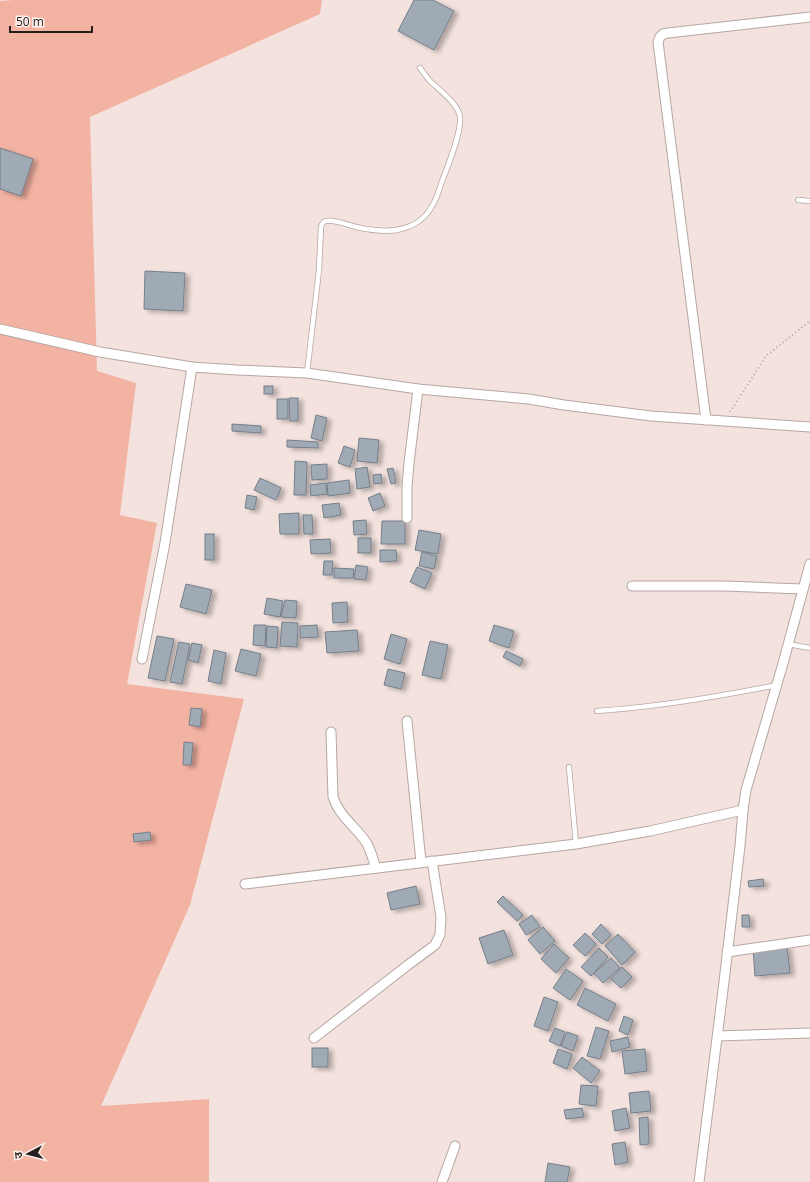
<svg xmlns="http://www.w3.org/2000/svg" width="810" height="1182" viewBox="0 0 810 1182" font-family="'Open Sans','Noto Sans Devanagari',sans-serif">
<defs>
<filter id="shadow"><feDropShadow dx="4.5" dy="2.5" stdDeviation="2" flood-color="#0004"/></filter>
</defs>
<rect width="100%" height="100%" fill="#f3e2de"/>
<polygon fill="#f3b3a3" points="14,0 322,0 320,14 90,117 97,371 136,383 120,515 157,523 127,684 244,699 190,905 101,1106 209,1099 209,1182 0,1182 0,1"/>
<g fill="#a0aab5" stroke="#757f89" filter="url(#shadow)">
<polygon points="414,0 433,0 454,11 434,50 398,31"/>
<polygon points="0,148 33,159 21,196 0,189"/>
<polygon points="145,271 185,273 183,311 144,309"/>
<rect x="264" y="386" width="9" height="8"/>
<polygon points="289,398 298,398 298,421 290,421"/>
<rect x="277" y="399" width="11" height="20"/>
<polygon points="316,415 327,418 322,441 311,438"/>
<polygon points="232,424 261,426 261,433 232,431"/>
<polygon points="359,438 379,440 377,463 357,461"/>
<polygon points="287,440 318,442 318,448 287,447"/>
<polygon points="344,446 355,450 350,467 338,463"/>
<polygon points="295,461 307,462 306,495 294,495"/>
<polygon points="327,464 327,479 312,480 311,465"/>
<polygon points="367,467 370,487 357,489 355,469"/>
<polygon points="393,468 396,483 391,484 387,469"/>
<polygon points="381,474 382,483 374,484 373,475"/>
<polygon points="260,478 281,488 276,500 254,490"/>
<polygon points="349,480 350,493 328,496 327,483"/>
<polygon points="326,483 327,494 311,496 310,485"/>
<polygon points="380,493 385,506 373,511 368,498"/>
<polygon points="247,495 257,497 254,510 245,508"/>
<polygon points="339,503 341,515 324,518 322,505"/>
<polygon points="299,513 299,534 280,534 279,514"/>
<polygon points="303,515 312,515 313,534 304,534"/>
<polygon points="366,520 367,534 354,535 353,521"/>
<polygon points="382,521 405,521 405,544 381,544"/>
<polygon points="419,530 441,534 438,554 415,550"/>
<rect x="205" y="534" width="9" height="26"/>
<rect x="358" y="538" width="13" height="15"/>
<polygon points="330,539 331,553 311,554 310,540"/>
<polygon points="380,550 396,550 397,561 380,562"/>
<polygon points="422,552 437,556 434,569 419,566"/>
<polygon points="324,561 333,561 332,575 323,575"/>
<polygon points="356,565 368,567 366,580 354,579"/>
<polygon points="417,567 432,573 425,589 410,582"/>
<polygon points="334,568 354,569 353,578 334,578"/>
<polygon points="186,584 212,590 206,614 180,607"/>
<polygon points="267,598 283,601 280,617 264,614"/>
<polygon points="285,600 297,601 296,618 281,617"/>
<polygon points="347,602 348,622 333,623 332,603"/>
<polygon points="282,622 298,623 297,647 280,646"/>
<polygon points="254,625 266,625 265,646 253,645"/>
<polygon points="317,625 318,637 300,638 300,626"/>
<polygon points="494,625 514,631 509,648 489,641"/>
<polygon points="267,626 278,627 277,648 266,647"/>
<polygon points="357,630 359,651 327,653 325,632"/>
<polygon points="391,634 407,639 400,664 384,659"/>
<polygon points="157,636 174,639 165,681 148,678"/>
<polygon points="430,641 448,645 441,679 422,675"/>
<polygon points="179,642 190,644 182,684 170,682"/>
<polygon points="192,643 202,645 198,663 188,660"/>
<polygon points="241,649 261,654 256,676 235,671"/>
<polygon points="214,650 226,653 221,684 208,681"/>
<polygon points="506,651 523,659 520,666 503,657"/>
<polygon points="388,669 405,673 401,689 384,685"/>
<polygon points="191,708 202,709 200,727 189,725"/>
<polygon points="184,742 193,743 191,765 183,765"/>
<polygon points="150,832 151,840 134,842 133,834"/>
<polygon points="763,879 764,886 749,887 748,881"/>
<polygon points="416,886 420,904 391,910 387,893"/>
<polygon points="503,896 523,915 517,921 497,902"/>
<polygon points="532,915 540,927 526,935 519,924"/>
<polygon points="742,915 749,915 750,927 742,927"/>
<polygon points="601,924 611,935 602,944 592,934"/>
<polygon points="543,927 555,941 540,954 528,940"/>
<polygon points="504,930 513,955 488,964 479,938"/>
<polygon points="585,933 596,944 585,956 573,945"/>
<polygon points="618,934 635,952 622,965 605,946"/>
<polygon points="554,944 569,958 556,973 541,959"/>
<polygon points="787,946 790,973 755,976 753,949"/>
<polygon points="599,948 608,957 591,976 581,967"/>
<polygon points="611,958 620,968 603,983 594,973"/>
<polygon points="622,967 632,977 621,988 611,979"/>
<polygon points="566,969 583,981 570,1000 553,988"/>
<polygon points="585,988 616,1004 608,1021 577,1005"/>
<polygon points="544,997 558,1002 548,1031 534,1026"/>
<polygon points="624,1016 633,1020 628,1035 619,1031"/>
<polygon points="596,1027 609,1031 600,1059 587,1056"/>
<polygon points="555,1028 565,1032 560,1046 549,1041"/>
<polygon points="567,1032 578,1036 573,1051 561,1046"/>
<polygon points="628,1037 630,1047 612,1052 610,1041"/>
<rect x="312" y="1048" width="16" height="19"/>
<polygon points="558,1049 572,1054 567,1069 553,1063"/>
<polygon points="645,1049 647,1071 625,1074 622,1051"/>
<polygon points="582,1057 600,1071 591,1083 573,1068"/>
<polygon points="581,1085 598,1086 596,1106 579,1104"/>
<polygon points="649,1091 651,1111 631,1113 629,1093"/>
<polygon points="582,1108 584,1117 566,1119 564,1110"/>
<polygon points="626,1108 630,1128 615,1131 612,1111"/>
<polygon points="648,1117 649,1144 640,1145 639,1118"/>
<polygon points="625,1142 628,1162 615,1165 612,1144"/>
<polygon points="548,1163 570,1167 567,1182 545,1182"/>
</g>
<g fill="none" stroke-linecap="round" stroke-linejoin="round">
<g stroke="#b6a7a2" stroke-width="6">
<g id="service">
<polyline points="798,200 810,201"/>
<path d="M307 373 319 270 321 227C322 224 323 221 326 221 334 219 348 225 356 227 370 230 387 233 401 229 414 226 426 218 432 206 436 200 439 191 441 184 447 168 462 132 460 117 458 103 438 89 429 80 426 76 423 72 420 68"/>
<polyline points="788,644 810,648"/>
<path d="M597 711C658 707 717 697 777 685"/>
<polyline points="569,767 576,844"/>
</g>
</g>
<g stroke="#b6a7a2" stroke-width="11">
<g id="minor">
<polyline points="0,329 100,352 192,367 237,370 307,373 418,389 529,399 564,405 651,416 810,427"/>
<polyline points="706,420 658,42 660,37 663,34 668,33 810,17"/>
<polyline points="407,518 407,486 409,463 418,389"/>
<polyline points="632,586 725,586 803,589"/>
<polyline points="142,659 165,543 192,367"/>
<polyline points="407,721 421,862"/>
<path d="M331 732 333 797C339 816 355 826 366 842 371 850 373 860 376 868"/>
<polyline points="245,884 576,844 650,831 743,810"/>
<polyline points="727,952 810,940"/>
<polyline points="718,1036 810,1033"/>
<polyline points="314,1038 408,965 435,945 440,935 441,917 432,861"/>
<polyline points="442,1182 455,1146"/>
<polyline points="699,1182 723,990 740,846 743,810 746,790 782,667 810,564"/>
</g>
</g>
<polyline stroke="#b1a4a1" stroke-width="2" stroke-dasharray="1 3" stroke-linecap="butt" points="730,412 766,356 810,321"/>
<use href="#service" stroke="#fff" stroke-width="4.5"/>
<use href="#minor" stroke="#fff" stroke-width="9"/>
</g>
<g transform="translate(28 1154) rotate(263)" stroke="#fef0ed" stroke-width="3" paint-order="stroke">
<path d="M0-3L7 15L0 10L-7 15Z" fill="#241e1d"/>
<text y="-6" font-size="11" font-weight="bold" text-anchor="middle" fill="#241e1d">उ</text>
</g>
<path d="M10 26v6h82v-6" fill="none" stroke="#241e1d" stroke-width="2"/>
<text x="16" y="26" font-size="12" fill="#241e1d" stroke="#fef0ed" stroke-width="3" paint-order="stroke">50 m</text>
</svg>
